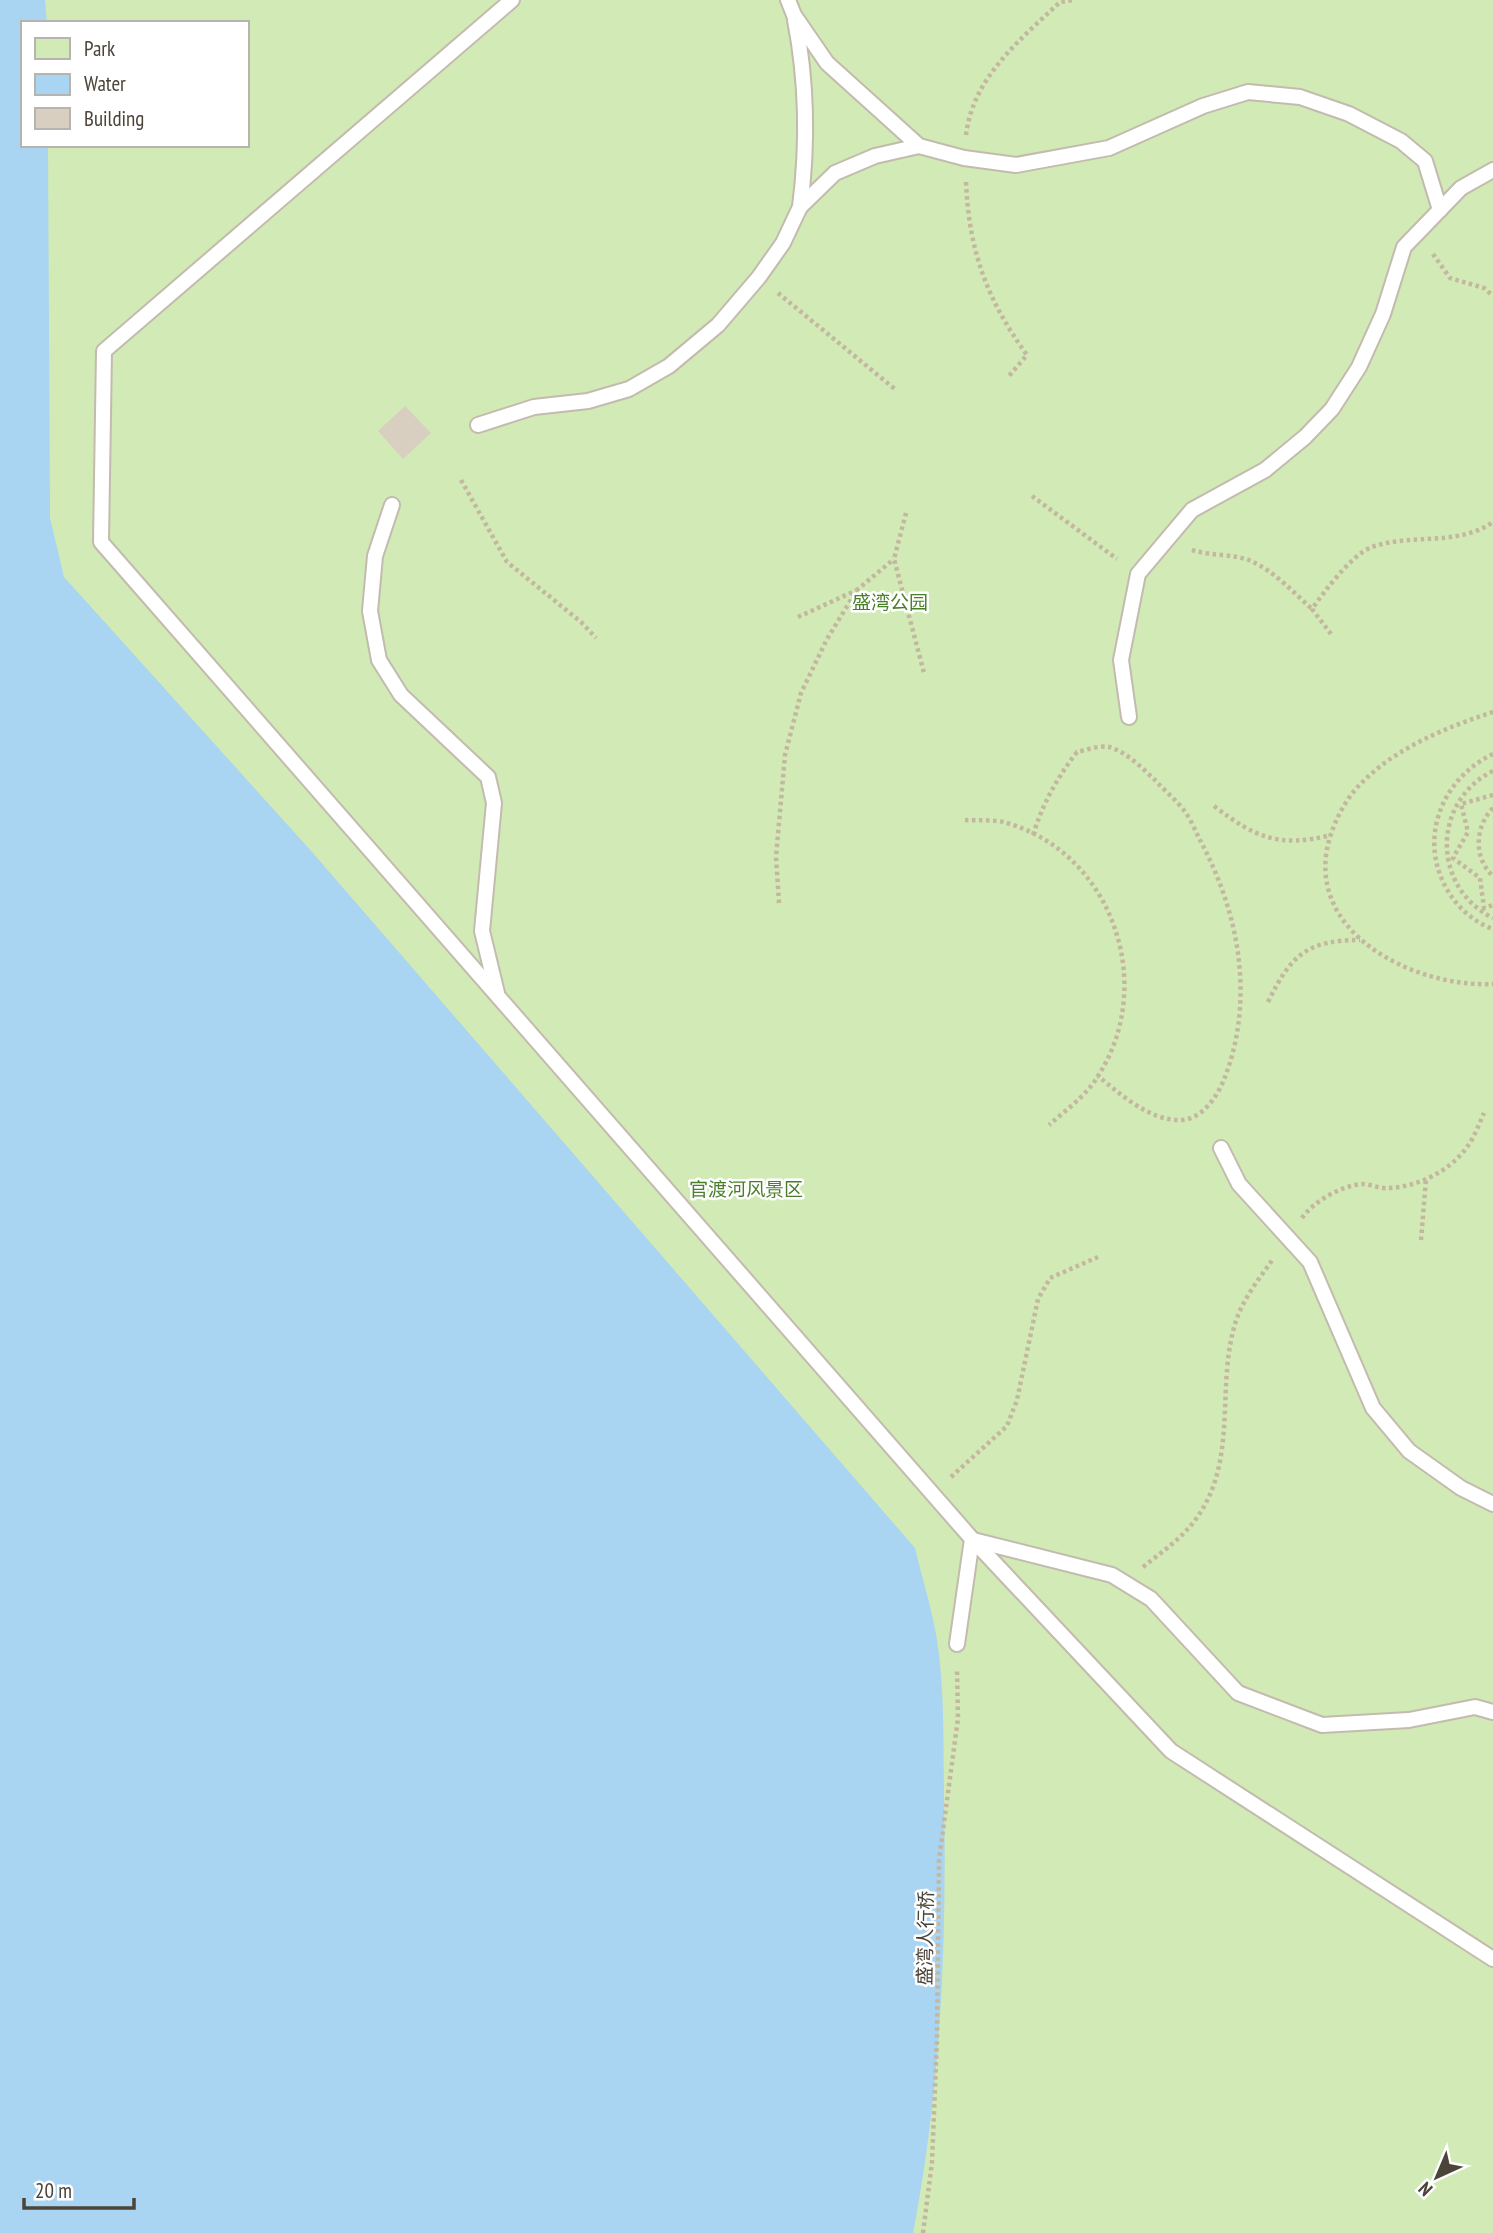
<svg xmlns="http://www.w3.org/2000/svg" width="1493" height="2233" viewBox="0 0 1493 2233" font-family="'PT Sans Narrow','Noto Sans SC',sans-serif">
<rect width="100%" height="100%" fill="#f6f3ec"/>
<path fill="#d2eab5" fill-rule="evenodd" d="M0 0H1493V2233H0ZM23 23H247V145H23Z"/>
<path fill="#a9d4f2" d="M0 0H45L47 23H23V145H48L50 518 64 577 312 852 915 1548C922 1578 932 1609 937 1640 945 1691 943 1744 944 1794 947 1940 941 2089 913 2233H0Z"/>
<polygon fill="#d8cfc1" points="405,406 431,433 403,459 378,431"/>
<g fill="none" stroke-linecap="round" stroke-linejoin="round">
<g stroke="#c2bbae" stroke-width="18">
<g id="lane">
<polyline points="512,0 104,351 101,542 972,1539 957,1644"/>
<polyline points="788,0 794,15 827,63 919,146 964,158 1016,165 1109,148 1203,106 1248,92 1300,97 1349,114 1401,141 1425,161 1440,210"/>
<path d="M795 20C807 82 808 144 800 207"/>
<polyline points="478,425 534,407 588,401 629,389 669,366 718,325 759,277 783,243 800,207 835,173 875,156 919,146"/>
<polyline points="392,505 375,556 370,611 379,660 401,695 488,777 494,803 482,931 497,993"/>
<polyline points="1129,717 1121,660 1138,574 1192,510 1265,470 1305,437 1332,409 1359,367 1383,314 1404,247 1461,188 1493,170"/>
<polyline points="1221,1148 1239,1184 1310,1262 1373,1408 1409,1451 1461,1488 1493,1504"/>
<polyline points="972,1539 1171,1751 1493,1959"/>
<polyline points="973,1540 1112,1575 1151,1599 1238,1693 1322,1725 1409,1720 1475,1707 1493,1712"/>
</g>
</g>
<g stroke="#c4b79f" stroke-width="4.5" stroke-dasharray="3.5 3.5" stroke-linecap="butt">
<path d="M966 135C973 77 1020 40 1060 2L1074 0"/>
<path d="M966 182C969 251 987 300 1027 355L1008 377"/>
<polyline points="1433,254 1450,278 1484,288 1493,296"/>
<polyline points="778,293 896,390"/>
<polyline points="461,480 507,562 581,622 596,638"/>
<polyline points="1032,496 1117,559"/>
<polyline points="906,513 894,559 924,673"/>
<path d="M1192 550C1210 556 1236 554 1251 561 1274 571 1294 593 1312 609"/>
<polyline points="798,617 857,590"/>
<path d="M1331 634 1312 609C1324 592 1352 554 1372 547 1411 533 1457 547 1493 522"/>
<path d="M1493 712C1444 728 1390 750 1355 790 1344 803 1335 821 1330 837 1301 932 1414 988 1493 984"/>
<path d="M1493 754C1437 781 1415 848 1454 900 1463 912 1478 924 1493 929"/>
<path d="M1493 771C1432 801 1431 887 1493 918"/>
<polyline points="1493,795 1461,804 1468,832 1453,858 1480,878 1484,908 1493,905"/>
<path d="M1214 806C1256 838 1279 848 1331 835"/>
<path d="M1493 808C1475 826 1473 858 1493 876"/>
<path d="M965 820C978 821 995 819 1007 823 1113 854 1157 985 1098 1076 1086 1096 1066 1110 1049 1125"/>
<path d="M1033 835C1043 803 1057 778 1077 752 1086 750 1100 745 1109 747 1127 752 1143 769 1156 781 1164 790 1174 798 1182 808 1190 817 1195 830 1200 840 1239 913 1255 998 1225 1077 1218 1095 1204 1118 1182 1120 1151 1122 1120 1094 1098 1076"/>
<polyline points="779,903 776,857 785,755 801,693 827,639 857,590 894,559"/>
<path d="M1268 1002C1291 955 1307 940 1360 940"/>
<path d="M1302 1218C1314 1201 1341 1186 1362 1184 1370 1184 1380 1189 1388 1188 1418 1187 1450 1171 1467 1147 1474 1138 1479 1124 1484 1113"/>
<polyline points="1421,1240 1426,1179"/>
<polyline points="951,1477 1007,1426 1017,1400 1038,1299 1050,1278 1098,1257"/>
<path d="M1143 1567C1163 1551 1184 1537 1198 1516 1238 1458 1216 1387 1235 1324 1242 1300 1259 1279 1273 1259"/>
<polyline points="923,2233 932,2162 937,2039 939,1860 958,1718 957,1669"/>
</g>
<use href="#lane" stroke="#fff" stroke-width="14"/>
</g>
<g text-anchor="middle" stroke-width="5" stroke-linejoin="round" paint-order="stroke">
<g font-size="19" fill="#4a7f2a" stroke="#fff">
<text x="890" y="609">盛湾公园</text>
<text x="746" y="1196">官渡河风景区</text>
</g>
<g font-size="19" fill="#4b4439" stroke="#fff">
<text transform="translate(925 1938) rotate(-89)" y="7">盛湾人行桥</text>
</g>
</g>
<rect x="21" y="21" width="228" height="126" fill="#ffffff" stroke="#b7b4b0" stroke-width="2"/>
<rect x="35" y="38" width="35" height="21" fill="#d2eab5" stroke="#b7b4b0" stroke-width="2"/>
<text x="84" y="56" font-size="21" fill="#4b4439">Park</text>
<rect x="35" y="74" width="35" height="21" fill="#a9d4f2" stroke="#b7b4b0" stroke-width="2"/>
<text x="84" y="91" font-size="21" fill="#4b4439">Water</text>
<rect x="35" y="108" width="35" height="21" fill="#d8cfc1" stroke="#b7b4b0" stroke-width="2"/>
<text x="84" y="126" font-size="21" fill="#4b4439">Building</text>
<g transform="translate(1437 2177) rotate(224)" stroke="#ffffff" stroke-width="5" paint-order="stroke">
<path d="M0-5L12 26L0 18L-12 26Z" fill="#4b4439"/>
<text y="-10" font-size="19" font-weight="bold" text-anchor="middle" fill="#4b4439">N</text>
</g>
<path d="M24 2198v10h110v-10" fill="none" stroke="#4b4439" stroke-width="3.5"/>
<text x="35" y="2198" font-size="21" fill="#4b4439" stroke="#ffffff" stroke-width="5" paint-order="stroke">20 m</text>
</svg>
